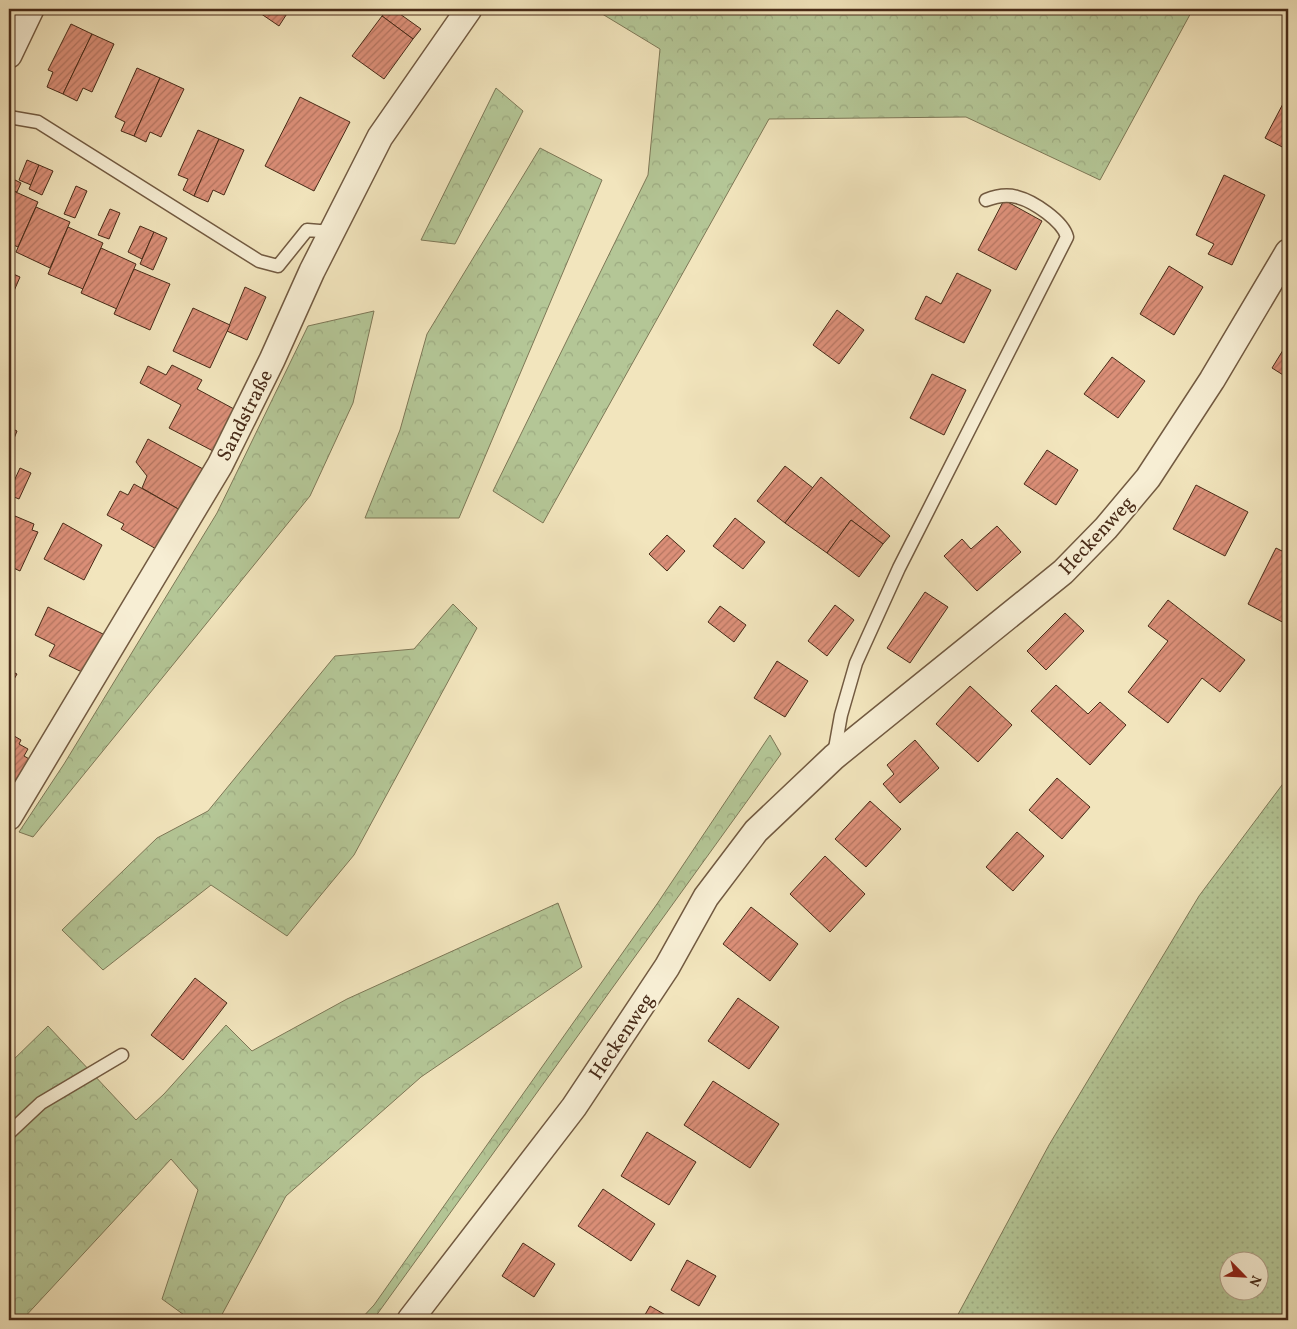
<svg xmlns="http://www.w3.org/2000/svg" width="1297" height="1329" viewBox="0 0 1297 1329" font-family="Vollkorn,serif">
<defs>
<pattern id="grass-dots" width="8" height="8" patternUnits="userSpaceOnUse" patternTransform="scale(1.25)"><rect width="8" height="8" fill="#b4c696"/><path d="M2 2h.1M6 6h.1" fill="none" stroke="#9caa81" stroke-width="1.8" stroke-linecap="round"/></pattern>
<pattern id="forest-crowns" width="20" height="18" patternUnits="userSpaceOnUse" patternTransform="scale(1.25)"><rect width="20" height="18" fill="#b4c696"/><path d="M2 6a3 3 0 1 1 6 0M12 15a3 3 0 1 1 6 0" fill="none" stroke="#9caa81"/></pattern>
<pattern id="building-hatch" width="6" height="6" patternUnits="userSpaceOnUse" patternTransform="scale(1.25)"><rect width="6" height="6" fill="#db8f78"/><path d="M-1 1l2-2M0 6l6-6M5 7l2-2" fill="none" stroke="#b47561"/></pattern>
</defs>
<rect width="100%" height="100%" fill="#f2e5bd"/>
<filter id="stains"><feTurbulence type="fractalNoise" baseFrequency=".004" numOctaves="4"/><feColorMatrix values="0 0 0 0 .2 0 0 0 0 .09 0 0 0 0 .02 0 0 0 .5 -.17"/></filter>
<radialGradient id="worn" r=".72"><stop offset=".6" stop-color="#630" stop-opacity="0"/><stop offset="1" stop-color="#630" stop-opacity=".3"/></radialGradient>
<path fill="url(#grass-dots)" stroke="#7e7857" fill-rule="evenodd" d="M1288 777V1320H955L1049 1145 1199 896ZM1230 1262H1260V1292H1230Z"/>
<g fill="url(#forest-crowns)" stroke="#7e7857">
<polygon points="594,9 1193,9 1100,180 966,117 769,119 543,523 493,491 648,175 660,49"/>
<polygon points="496,88 523,111 455,244 421,240"/>
<polygon points="540,148 602,180 459,518 365,518 400,430 427,334"/>
<polygon points="374,311 353,403 310,496 33,837 19,832 64,764 217,513 308,326"/>
<polygon points="453,604 477,628 354,855 287,936 211,885 103,970 62,930 157,838 208,811 335,656 414,649"/>
<polygon points="770,735 781,754 373,1320 360,1320 374,1305 657,904"/>
<polygon points="558,903 582,967 421,1077 286,1196 219,1320 191,1320 162,1299 198,1190 171,1159 22,1320 9,1320 9,1064 48,1026 136,1120 164,1094 226,1025 252,1051 347,999"/>
</g>
<g fill="url(#building-hatch)" stroke="#482b18">
<polygon points="254,9 290,9 279,26"/>
<polygon points="387,9 393,9 421,29 413,39 382,16"/>
<polygon points="382,16 413,39 384,79 352,56"/>
<polygon points="71,24 92,34 63,94 47,87 53,72 48,70"/>
<polygon points="92,34 114,44 92,92 83,88 77,101 63,94"/>
<polygon points="137,68 160,78 134,136 121,131 125,122 115,117"/>
<polygon points="160,78 184,89 161,137 150,132 146,142 134,136"/>
<polygon points="300,97 350,122 314,191 265,166"/>
<polygon points="1286,98 1288,100 1288,150 1265,138"/>
<polygon points="198,130 219,139 194,196 183,190 188,179 178,175"/>
<polygon points="219,139 244,150 224,195 213,190 208,202 194,196"/>
<polygon points="27,160 39,165 31,185 19,180"/>
<polygon points="39,165 53,171 42,195 29,189"/>
<polygon points="1224,175 1265,195 1232,265 1208,254 1214,244 1196,235"/>
<polygon points="9,177 21,183 17,192 9,189"/>
<polygon points="76,186 87,191 75,218 64,214"/>
<polygon points="9,189 38,202 18,247 9,243"/>
<polygon points="1004,200 1042,221 1016,270 978,250"/>
<polygon points="36,207 70,222 50,268 16,252"/>
<polygon points="110,209 120,213 109,239 98,235"/>
<polygon points="140,226 154,232 142,259 128,252"/>
<polygon points="68,227 103,243 83,289 48,274"/>
<polygon points="154,232 167,238 153,270 140,264"/>
<polygon points="101,248 136,264 117,309 81,293"/>
<polygon points="1169,266 1203,287 1174,335 1140,314"/>
<polygon points="134,269 170,284 150,330 114,314"/>
<polygon points="9,272 20,277 11,298 9,296"/>
<polygon points="957,273 991,290 964,343 915,319 926,296 941,304"/>
<polygon points="245,287 266,297 247,340 227,331"/>
<polygon points="193,308 230,325 210,368 173,351"/>
<polygon points="837,310 864,330 839,364 813,345"/>
<polygon points="1288,342 1288,378 1272,368"/>
<polygon points="1112,357 1145,381 1118,418 1084,394"/>
<polygon points="172,365 202,380 197,389 234,409 213,451 169,428 181,405 140,383 148,366 166,375"/>
<polygon points="932,374 966,390 944,435 910,418"/>
<polygon points="9,427 17,431 9,451"/>
<polygon points="148,439 203,469 180,510 142,488 147,476 136,462"/>
<polygon points="1047,450 1078,470 1056,505 1024,484"/>
<polygon points="785,466 813,488 785,523 757,501"/>
<polygon points="20,468 31,473 19,499 9,495 9,492"/>
<polygon points="821,477 890,536 883,544 851,520 827,553 785,523"/>
<polygon points="134,484 180,510 158,550 121,529 124,524 107,515 120,491 128,495"/>
<polygon points="1196,485 1248,512 1225,556 1173,529"/>
<polygon points="15,516 34,524 32,530 38,532 20,571 9,566 9,519 13,520"/>
<polygon points="735,518 765,542 743,569 713,546"/>
<polygon points="851,520 883,544 859,577 827,553"/>
<polygon points="63,523 102,545 84,580 44,559"/>
<polygon points="997,526 1021,552 977,591 944,556 962,539 971,549"/>
<polygon points="667,535 685,551 667,571 649,554"/>
<polygon points="1276,548 1288,554 1288,625 1248,604"/>
<polygon points="925,592 948,607 910,663 887,648"/>
<polygon points="1168,600 1245,660 1220,692 1202,678 1168,723 1128,692 1168,641 1148,626"/>
<polygon points="835,605 854,620 827,656 808,641"/>
<polygon points="720,606 746,625 734,642 708,622"/>
<polygon points="48,607 105,635 86,674 49,656 55,645 35,635"/>
<polygon points="1065,613 1084,631 1046,670 1027,651"/>
<polygon points="777,661 808,681 785,717 754,698"/>
<polygon points="9,670 17,674 9,688"/>
<polygon points="1056,685 1088,714 1100,702 1126,725 1090,765 1031,711"/>
<polygon points="970,686 1012,725 978,762 936,724"/>
<polygon points="9,733 21,740 19,744 28,749 24,756 31,760 11,792 9,791"/>
<polygon points="915,740 939,768 900,803 883,784 894,774 887,765"/>
<polygon points="1057,778 1090,807 1062,839 1029,810"/>
<polygon points="870,801 901,829 866,867 835,839"/>
<polygon points="1017,832 1044,856 1013,891 986,867"/>
<polygon points="825,856 865,894 830,932 790,894"/>
<polygon points="751,907 798,944 770,981 723,944"/>
<polygon points="195,978 227,1003 183,1060 151,1035"/>
<polygon points="738,998 779,1027 749,1069 708,1041"/>
<polygon points="713,1081 779,1124 750,1168 684,1125"/>
<polygon points="647,1132 696,1162 669,1205 621,1176"/>
<polygon points="603,1189 655,1224 631,1261 578,1226"/>
<polygon points="523,1243 555,1264 534,1297 502,1276"/>
<polygon points="687,1260 716,1276 699,1306 671,1290"/>
<polygon points="650,1306 674,1320 642,1320"/>
</g>
<g fill="none" stroke-linecap="round" stroke-linejoin="round">
<g stroke="#725a41" stroke-width="15">
<g id="lane">
<polyline points="9,117 38,122 259,261 278,266 307,230 332,232"/>
<path d="M834 754 841 715 856 663 899 568 1067 237C1063 221 1033 201 1017 197 1006 194 996 196 986 200"/>
<polyline points="9,1133 41,1103 122,1055"/>
</g>
</g>
<g stroke="#725a41" stroke-width="28">
<g id="street">
<polyline points="9,55 31,9"/>
<polyline points="9,817 220,465 272,360 312,271 380,137 469,9"/>
<polyline points="410,1320 574,1107 667,967 706,897 756,831 834,757 1063,572 1106,528 1148,478 1212,380 1288,252"/>
</g>
</g>
<use href="#lane" stroke="#f7eed4" stroke-width="12"/>
<use href="#street" stroke="#f7eed4" stroke-width="25"/>
</g>
<g text-anchor="middle" stroke-width="4.5" stroke-linejoin="round" paint-order="stroke">
<g font-size="20" fill="#482b18" stroke="#f7eed4">
<text transform="translate(244 415) rotate(-63)" y="7">Sandstraße</text>
<text transform="translate(1096 535) rotate(-47)" y="7">Heckenweg</text>
<text transform="translate(621 1036) rotate(-56)" y="7">Heckenweg</text>
</g>
</g>
<rect width="1297" height="1329" fill="none" stroke="#f2e5bd" stroke-width="30"/>
<rect x="10" y="10" width="1277" height="1309" fill="none" stroke="#482b18" stroke-width="2.5"/>
<rect x="15" y="15" width="1267" height="1299" fill="none" stroke="#482b18"/>
<g transform="translate(1244 1276) rotate(114)"><circle r="24" fill="#f7eed4" stroke="#b1a089"/>
<path d="M0-4L9 19L0 12L-9 19Z" fill="#8f2418"/>
<text y="-8" font-size="14" font-weight="bold" text-anchor="middle" fill="#482b18">N</text>
</g>
<rect width="100%" height="100%" filter="url(#stains)"/>
<rect width="100%" height="100%" fill="url(#worn)"/>
</svg>
